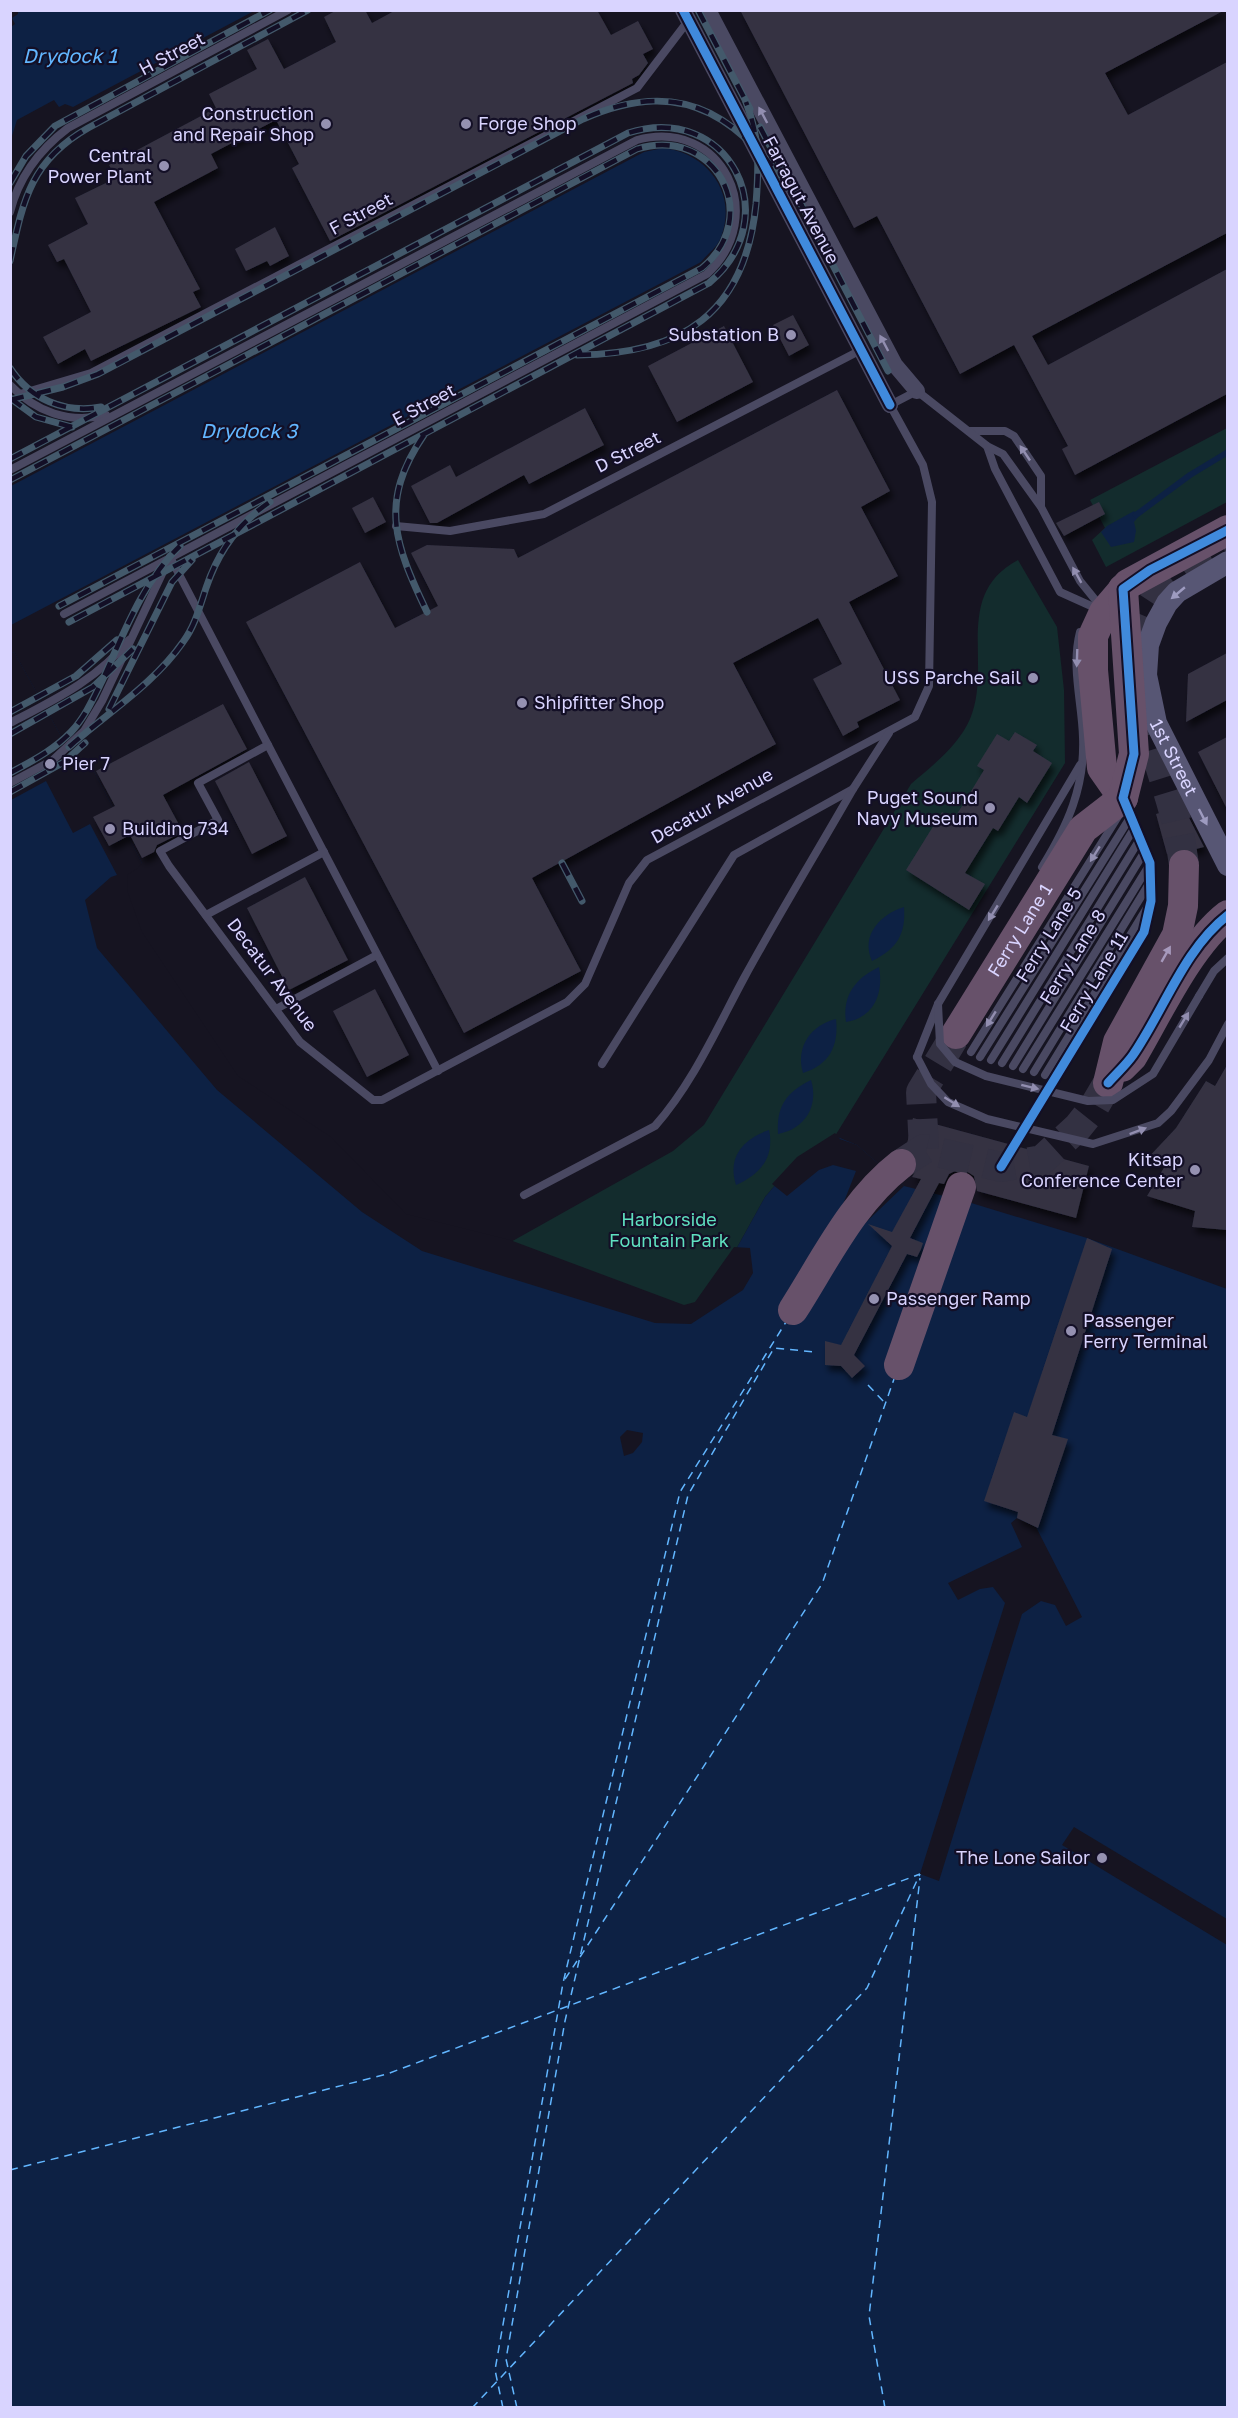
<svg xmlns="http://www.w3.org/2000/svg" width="1238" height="2418" viewBox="0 0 1238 2418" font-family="'Golos Text',sans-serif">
<defs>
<filter id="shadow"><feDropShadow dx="3.5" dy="6" stdDeviation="3" flood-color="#0009"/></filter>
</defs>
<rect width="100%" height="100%" fill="#161421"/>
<g fill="#132c2d">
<polygon points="1227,428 1227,502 1106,567 1092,540 1105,528 1090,500"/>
<path d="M1018 560 1057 627 1064 690 1065 763 835 1136 777 1183 765 1197 734 1253 697 1304 684 1308 509 1243 673 1151 704 1125 911 784C933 765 958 746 970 719 993 665 952 595 1018 560Z"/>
</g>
<g fill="#0d2144">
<polygon points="18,11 18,10 254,11 73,107 65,104 59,107 54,100 17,120 11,139 11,27 15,24 12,18 18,14"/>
<path d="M663 148C707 153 738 193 721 237 717 248 708 253 701 262L11 625V486L644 152Z"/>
<polygon points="1134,511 1138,517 1134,522 1136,531 1134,542 1111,547 1101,532 1107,526"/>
<polygon points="14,652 76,763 87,758 142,863 124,873 125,894 140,933 235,1078 405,1217 676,1307 697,1304 734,1253 765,1197 777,1183 835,1136 857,1145 904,1186 968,1202 1087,1238 1227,1289 1228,2407 11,2408 10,654"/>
<path d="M904 907C906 934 897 949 872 961 860 935 881 914 904 907Z"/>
<path d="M879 967C884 993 874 1018 846 1022 842 995 856 978 879 967Z"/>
<path d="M836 1019C839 1046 829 1065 803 1073 795 1047 811 1025 836 1019Z"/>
<path d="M811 1080C819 1106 805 1129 778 1134 776 1107 786 1092 811 1080Z"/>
<path d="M769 1130C775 1158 759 1175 736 1185 727 1157 743 1139 769 1130Z"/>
</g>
<g fill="#161421">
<polygon points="14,652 76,763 87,758 142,863 138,868 127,875 128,893 142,932 238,1076 331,1137 406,1214 510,1240 684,1305 695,1302 734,1247 750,1248 753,1273 743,1290 691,1324 655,1323 422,1251 362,1212 217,1090 97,948 85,900 111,877 117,875 90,824 73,833 46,781 11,800 10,654"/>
<polygon points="835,1133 840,1139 857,1145 904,1186 858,1230 838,1217 856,1171 833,1165 819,1170 787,1196 772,1184 797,1157"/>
<polygon points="627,1430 643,1433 642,1442 633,1453 624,1456 620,1437"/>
<polygon points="1017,1518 1036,1527 1082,1617 1066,1626 1055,1605 1041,1601 1022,1614 939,1881 920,1874 1005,1603 993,1587 980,1589 958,1600 948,1583 1022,1547 1011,1523"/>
<polygon points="1074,1827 1227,1919 1227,1945 1062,1845"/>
</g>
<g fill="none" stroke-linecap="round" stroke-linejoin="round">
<polyline stroke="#0d2144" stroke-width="6" points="1136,515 1190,475 1228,452"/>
<g stroke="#62b6ff" stroke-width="1.5" stroke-dasharray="8 6" stroke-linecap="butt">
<polyline points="868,1385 885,1403"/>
<polyline points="580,1957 822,1584 894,1379"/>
<polyline points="565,1979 577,1961"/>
<polyline points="10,2170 387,2074 920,1874"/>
<polyline points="472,2408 867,1988 920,1874"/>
<polyline points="503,2408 495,2370 563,1983 680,1492 786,1322"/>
<polyline points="517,2408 506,2359 565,2021 688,1495 774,1348 815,1352"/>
<polyline points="885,2408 869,2316 920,1878"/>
</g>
</g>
<g fill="#343243" filter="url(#shadow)">
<polygon points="337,10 365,10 372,23 396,10 597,10 611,35 638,21 653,49 643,54 648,63 639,75 632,79 633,83 330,241 292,168 299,164 276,120 211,154 218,168 154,202 200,289 193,292 201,307 91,361 85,349 58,364 43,337 91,312 64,259 57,262 48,245 88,224 75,198 116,178 109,165 216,108 209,94 257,69 247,50 268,39 284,69 336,42 324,17"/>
<polygon points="740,10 1225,10 1105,73 1128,115 1227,62 1227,233 1032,336 1048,365 1227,269 1227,394 1075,475 1062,449 1068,446 1014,345 960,374 877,216 854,228"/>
<polygon points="275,227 289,256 270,266 267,261 246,271 235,249"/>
<polygon points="793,315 809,345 789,356 773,325"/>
<polygon points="724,326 753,382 677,422 648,366"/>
<polygon points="837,390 890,491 861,507 898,576 849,602 900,700 857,722 859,727 843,736 813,679 842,664 818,618 733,663 776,744 532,878 581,971 464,1033 246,622 360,562 395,628 438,606 411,553 427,545 514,549 518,558"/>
<polygon points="585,408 604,445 529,484 524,475 437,523 430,523 411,486 450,465 456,477"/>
<polygon points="373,497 386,522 365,533 352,508"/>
<polygon points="1099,502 1105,514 1064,536 1056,523"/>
<polygon points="1227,653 1227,700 1186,722 1188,674"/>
<polygon points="223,704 247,749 163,795 183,832 157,845 154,852 142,858 130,835 109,846 93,817 115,806 96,771"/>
<polygon points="1015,732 1037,745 1033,751 1052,763 1027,803 1019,797 998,831 993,828 965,873 985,884 969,910 906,870 942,812 954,819 984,770 977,766 997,734 1009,741"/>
<polygon points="1227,737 1227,809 1198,752"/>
<polygon points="249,762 287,836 252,854 215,781"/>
<polygon points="1183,806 1204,847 1192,850 1184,848 1167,854 1156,814"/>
<polygon points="305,877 348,960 289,990 247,908"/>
<polygon points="375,989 409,1055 367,1077 333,1011"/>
<polygon points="1227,1065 1227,1230 1192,1227 1195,1211 1147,1196 1171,1156 1145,1161 1176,1128 1206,1081 1215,1086"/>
<polygon points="913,1118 1089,1166 1076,1218 977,1191 974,1176 966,1171 957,1170 949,1174 944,1184 939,1183 910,1238 923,1243 921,1249 917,1257 907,1254 854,1355 865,1366 852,1378 841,1366 825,1365 825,1341 841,1345 892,1246 868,1224 892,1232 921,1179 912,1177 917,1169 918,1160 914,1152 906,1148"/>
<polygon points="1087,1238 1112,1249 1052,1435 1068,1439 1038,1528 1017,1518 1018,1512 984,1501 1014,1412 1027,1417"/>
</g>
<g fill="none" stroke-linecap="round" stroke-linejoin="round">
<g stroke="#333142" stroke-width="30" stroke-dasharray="30 15" stroke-linecap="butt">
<path d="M1184 865C1182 851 1180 838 1177 824 1163 760 1109 653 1159 595 1177 574 1204 562 1228 549"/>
<polyline points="924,1149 921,1092 956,1034"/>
<polyline points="901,1164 924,1149 1001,1167 1042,1160 1078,1127 1094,1107 1108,1083"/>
</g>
<g stroke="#4a4962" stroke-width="8">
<path d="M10 212C19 176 39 150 68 128L288 10"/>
<path d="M10 385C36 412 69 424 106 415"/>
<polyline points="20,394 91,373 637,88 688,21"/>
<polyline points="969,431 1005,431 1014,436 1041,476 1041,506"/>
<polyline points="987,446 995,469 1060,592 1100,610"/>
<path d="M10 470 637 140C722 117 770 216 707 274L64 614"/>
<polyline points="396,526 450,531 544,514 861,350"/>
<polyline points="170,557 438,1071"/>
<path d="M10 723C54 700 98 679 129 640"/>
<polyline points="268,745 198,783 218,820 160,851 169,866 300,1042 373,1100 382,1100 567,1002 585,984 629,883 647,860 915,717 929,686 932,502 923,465 890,405 917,391 987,446 1003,454 1041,507 1080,581 1101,607"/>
<polyline points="10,783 53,760 84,731 102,701 170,557"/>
<path d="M1042 867C1068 825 1085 787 1083 737 1082 702 1071 667 1080 632"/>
<polyline points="206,915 324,852"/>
<polyline points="1199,996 1214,971 1228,958"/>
<polyline points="276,1009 377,955"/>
<polyline points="971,1052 1119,815"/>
<polyline points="917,1057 938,1004 1080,765"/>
<polyline points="980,1057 1131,816"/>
<polyline points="991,1060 1135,827"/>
<polyline points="1002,1063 1140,839"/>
<polyline points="602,1064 734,855 853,789 889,733"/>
<polyline points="1013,1066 1145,851"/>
<polyline points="1023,1069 1150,864"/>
<polyline points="1034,1072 1150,882"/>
<polyline points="1045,1075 1151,901 1150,863 1126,804"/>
<path d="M524 1195 655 1126C693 1083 717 1028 744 978 779 914 817 852 853 789"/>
</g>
<g stroke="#4a4962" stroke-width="16">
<polyline points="683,10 890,405"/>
<polyline points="708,10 895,365 917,391"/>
</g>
<path stroke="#575674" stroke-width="22" id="s1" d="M1228 562 1177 592 1167 603 1156 623 1148 645 1146 675 1156 723 1228 865"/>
<g stroke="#67516a" stroke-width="30">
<polyline points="1123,798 1102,768 1093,670 1093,636 1104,612 1128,584 1228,530"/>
<path id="s2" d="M956 1034 1083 829 1123 798 1134 754 1123 589"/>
<path d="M1122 1067 1132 1057C1157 1015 1189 945 1228 915"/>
<polyline points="1108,1083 1118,1042 1177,935 1183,906 1184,865"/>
<path d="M793 1310C825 1260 853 1201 901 1164"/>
<polyline points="899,1365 961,1187"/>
</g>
<g stroke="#43596b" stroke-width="7">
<g id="rail">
<polyline points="698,10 750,109"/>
<polyline points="760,127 781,167"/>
<polyline points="10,183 26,156 55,126 270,10"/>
<polyline points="798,198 888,371"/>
<path d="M10 261C23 201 30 161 88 128L308 10"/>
<path d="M577 355C682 354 745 314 756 204 759 165 760 139 746 102"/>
<path d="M10 368C30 399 65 414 101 407"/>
<polyline points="10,398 36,417 72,427"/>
<path d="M10 400 63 387 98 374 583 119C688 72 744 122 802 206"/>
<path d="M424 435C378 502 395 545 427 612"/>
<path d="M10 459 628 133C728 101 788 217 709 283L69 622"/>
<path d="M10 480 637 149C715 125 764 216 702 268L59 606"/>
<polyline points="109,709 172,582 192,560"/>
<polyline points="10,712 76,676 117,640"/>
<polyline points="10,734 93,687 133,649"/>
<path d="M69 747C107 713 154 684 183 642 195 626 200 606 206 588 218 552 238 523 270 502"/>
<path d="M10 773C32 761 54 750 71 732 85 717 93 699 102 681 123 635 143 581 180 546"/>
<polyline points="10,792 64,762 85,743"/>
<polyline points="562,863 582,901"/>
</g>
</g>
<use href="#rail" stroke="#130f26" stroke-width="4.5" stroke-dasharray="14" stroke-linecap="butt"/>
<g stroke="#4a4962" stroke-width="8">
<polyline points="938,1004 940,1044 955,1062 986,1076 1088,1101 1113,1100 1153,1074 1199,996"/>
<polyline points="917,1057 931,1084 948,1102 987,1119 1093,1144 1158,1123 1171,1111 1209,1060 1228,1024"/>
</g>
<g stroke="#130f26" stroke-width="13">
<g id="cycleway">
<polyline points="683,10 890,405"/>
<path d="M1108 1083C1116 1074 1126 1065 1133 1055 1164 1010 1184 949 1228 915"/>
<polyline points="1001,1167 1144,932 1151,901 1150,863 1123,798 1134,754 1123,589 1150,570 1228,530"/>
</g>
</g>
<use href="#cycleway" stroke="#408adc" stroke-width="9"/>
</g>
<defs><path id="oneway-solid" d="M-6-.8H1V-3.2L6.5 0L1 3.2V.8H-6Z" transform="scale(1.5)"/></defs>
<g fill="#928eb0">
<use href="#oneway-solid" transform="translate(763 115) rotate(-118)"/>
<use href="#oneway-solid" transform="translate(884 343) rotate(-118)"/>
<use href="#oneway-solid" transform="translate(1025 453) rotate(-124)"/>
<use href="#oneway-solid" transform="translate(1077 575) rotate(-119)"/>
<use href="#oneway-solid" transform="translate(1077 658) rotate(92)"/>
<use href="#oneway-solid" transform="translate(1095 854) rotate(122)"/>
<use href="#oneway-solid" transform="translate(993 913) rotate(122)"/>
<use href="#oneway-solid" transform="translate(991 1019) rotate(122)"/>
<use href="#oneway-solid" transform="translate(1184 1020) rotate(-59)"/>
<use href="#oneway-solid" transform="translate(1030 1087) rotate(14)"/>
<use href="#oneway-solid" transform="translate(952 1102) rotate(32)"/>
<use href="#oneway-solid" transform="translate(1138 1131) rotate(-21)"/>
</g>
<g fill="#9e9bc0">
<use href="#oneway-solid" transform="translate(1178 593) rotate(140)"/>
<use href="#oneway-solid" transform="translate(1203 817) rotate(63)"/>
</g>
<use fill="#a699bc" href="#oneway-solid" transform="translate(1166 954) rotate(-60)"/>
<g fill="#9591b1" stroke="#130f26" stroke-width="2">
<circle cx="326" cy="124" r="6"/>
<circle cx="466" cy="124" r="6"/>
<circle cx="164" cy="166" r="6"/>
<circle cx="791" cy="335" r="6"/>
<circle cx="1033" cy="678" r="6"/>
<circle cx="522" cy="703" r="6"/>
<circle cx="50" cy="764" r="6"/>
<circle cx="990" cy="808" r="6"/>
<circle cx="110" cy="829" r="6"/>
<circle cx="1195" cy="1170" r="6"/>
<circle cx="874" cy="1299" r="6"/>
<circle cx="1071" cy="1331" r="6"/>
<circle cx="1102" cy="1858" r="6"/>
</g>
<g text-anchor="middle" stroke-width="4.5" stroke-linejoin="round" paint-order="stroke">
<g font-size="18" fill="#d9d4ff" stroke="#130f26">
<text transform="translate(172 54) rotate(-28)" y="6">H Street</text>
<text transform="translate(801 200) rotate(62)" y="6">Farragut Avenue</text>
<text transform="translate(361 214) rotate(-28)" y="6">F Street</text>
<text transform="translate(424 405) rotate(-28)" y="6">E Street</text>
<text transform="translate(628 452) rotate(-27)" y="6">D Street</text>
<text dy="6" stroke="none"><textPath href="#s1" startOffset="238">1st Street</textPath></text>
<text transform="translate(712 806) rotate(-29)" y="6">Decatur Avenue</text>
<text dy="6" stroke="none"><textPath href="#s2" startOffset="122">Ferry Lane 1</textPath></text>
<text transform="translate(1049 935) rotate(-58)" y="6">Ferry Lane 5</text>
<text transform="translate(1073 957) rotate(-58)" y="6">Ferry Lane 8</text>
<text transform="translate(272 975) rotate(53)" y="6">Decatur Avenue</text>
<text transform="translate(1094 982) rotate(-59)" y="6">Ferry Lane 11</text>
</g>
<g font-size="18" fill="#d9d4ff" stroke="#130f26" text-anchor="end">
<text x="314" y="120">Construction<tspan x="314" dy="21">and Repair Shop</tspan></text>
<text x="478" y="130" text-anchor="start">Forge Shop</text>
<text x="152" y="162">Central<tspan x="152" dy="21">Power Plant</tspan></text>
<text x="779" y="341">Substation B</text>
<text x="1021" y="684">USS Parche Sail</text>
<text x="534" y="709" text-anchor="start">Shipfitter Shop</text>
<text x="62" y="770" text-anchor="start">Pier 7</text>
<text x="978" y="804">Puget Sound<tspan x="978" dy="21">Navy Museum</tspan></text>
<text x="122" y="835" text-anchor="start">Building 734</text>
<text x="1183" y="1166">Kitsap<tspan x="1183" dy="21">Conference Center</tspan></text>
<text x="886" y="1305" text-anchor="start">Passenger Ramp</text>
<text x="1083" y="1327" text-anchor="start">Passenger<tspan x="1083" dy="21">Ferry Terminal</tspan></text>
<text x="1090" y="1864">The Lone Sailor</text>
</g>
<g font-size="18" fill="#5fe0c0" stroke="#130f26">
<text x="669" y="1226">Harborside<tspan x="669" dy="21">Fountain Park</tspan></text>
</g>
<g font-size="20" font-style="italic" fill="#62b6ff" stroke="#130f26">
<text x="70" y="63">Drydock 1</text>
<text x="249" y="438">Drydock 3</text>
</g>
</g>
<rect width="1238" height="2418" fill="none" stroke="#d9d4ff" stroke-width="24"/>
</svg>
